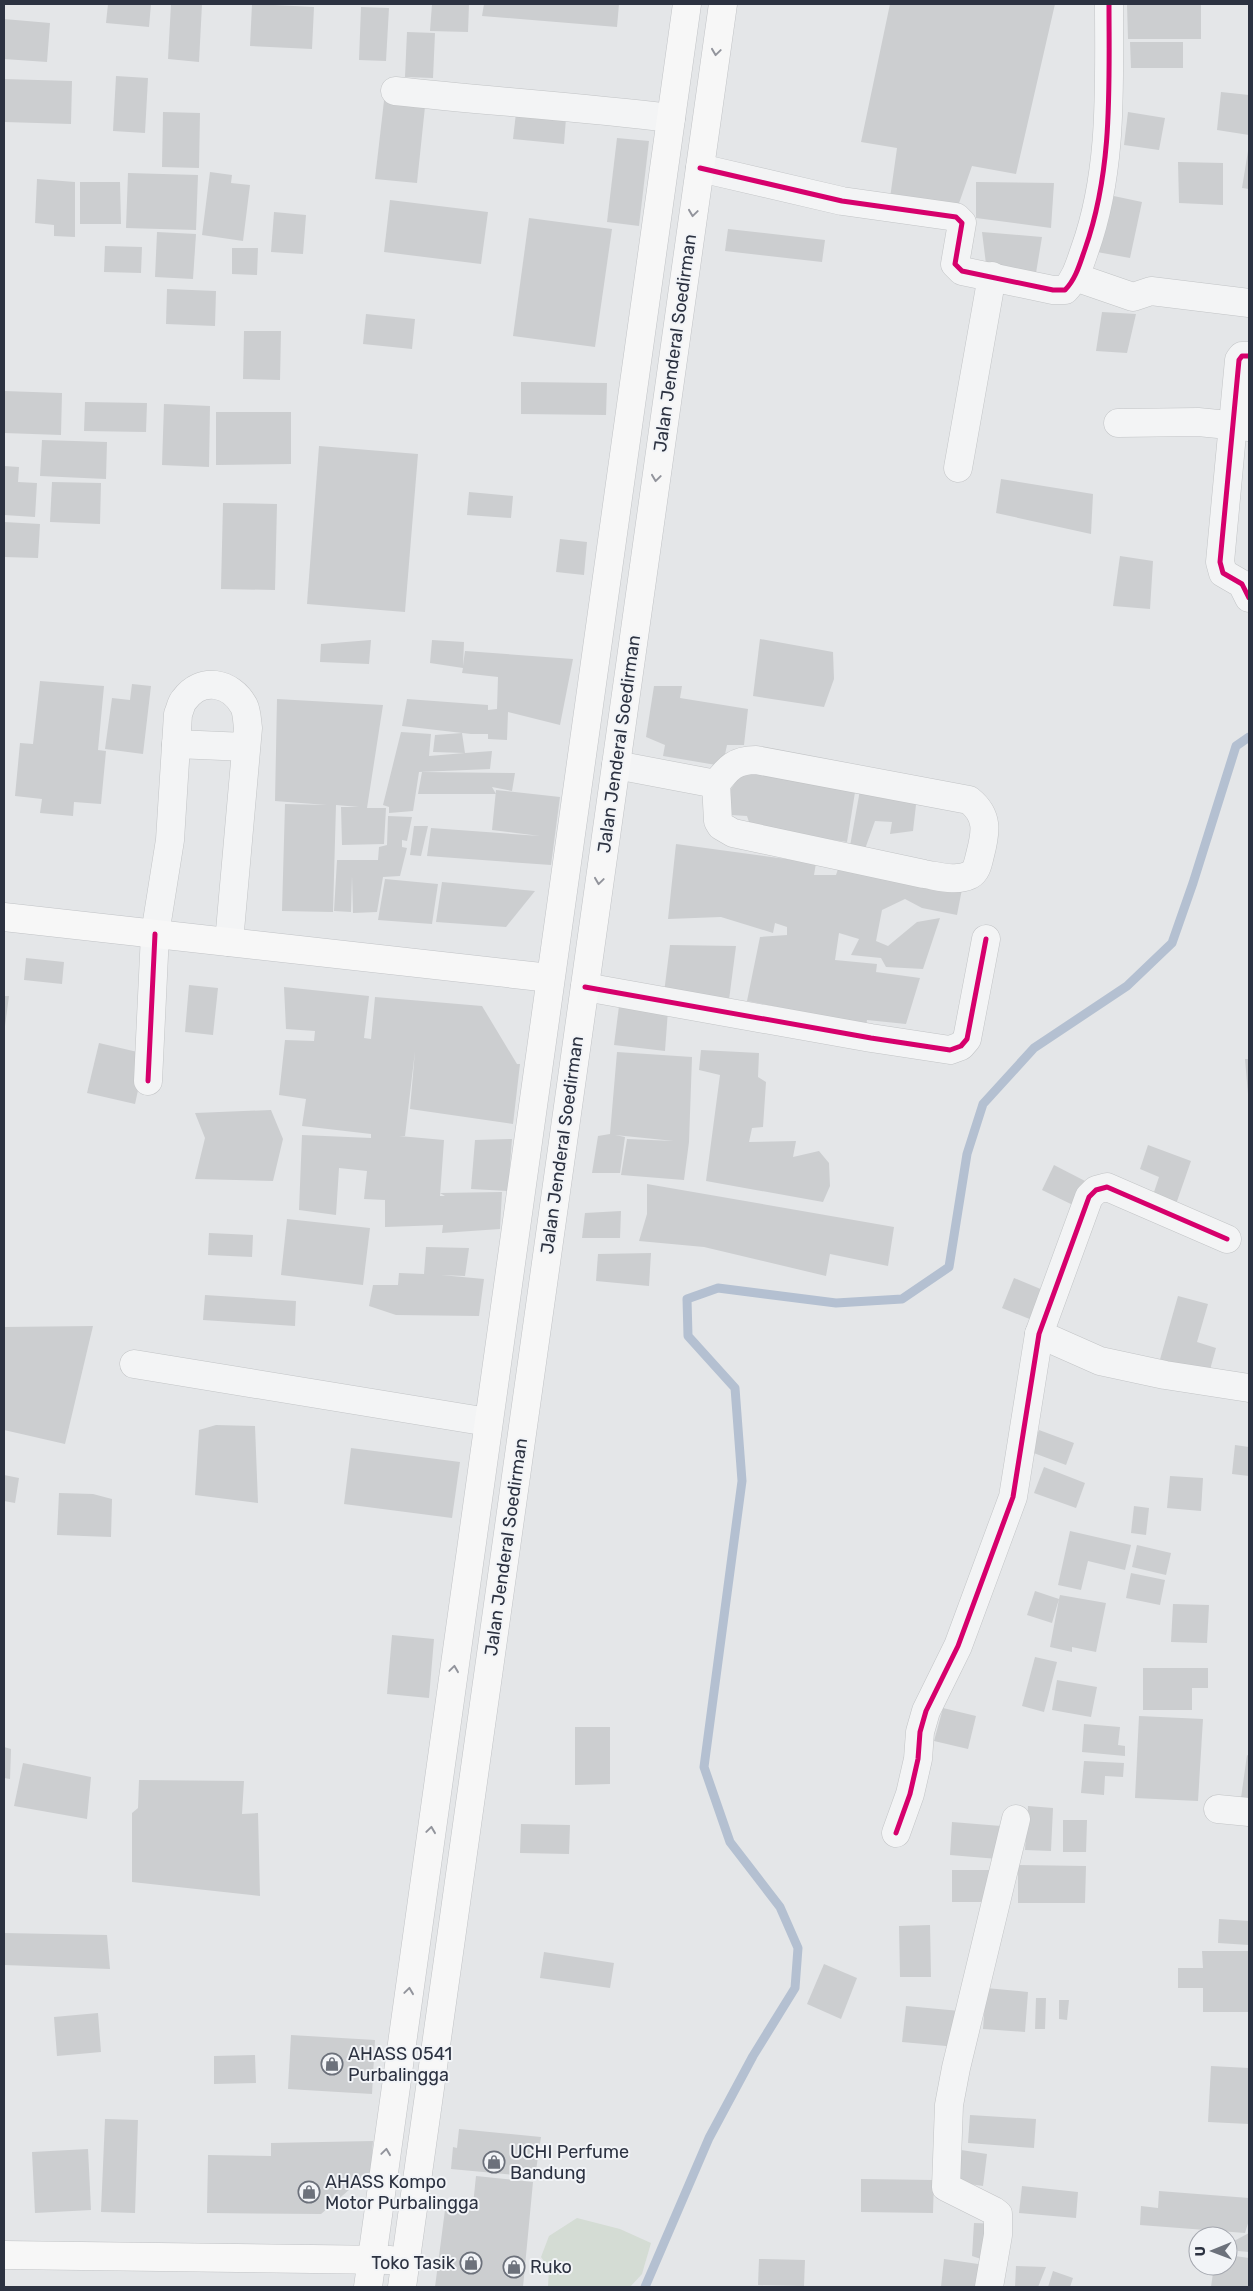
<svg xmlns="http://www.w3.org/2000/svg" width="1253" height="2291" viewBox="0 0 1253 2291" font-family="Rubik,sans-serif">
<rect width="100%" height="100%" fill="#e4e6e8"/>
<polygon fill="#d4dcd4" points="577,2218 620,2229 651,2243 642,2274 630,2287 548,2287 549,2268 541,2257 549,2236"/>
<g fill="none" stroke-linecap="round" stroke-linejoin="round">
<polyline stroke="#b4c0d1" stroke-width="9" points="645,2287 709,2138 753,2056 795,1988 798,1948 780,1907 730,1842 704,1767 742,1481 735,1388 688,1336 687,1299 718,1288 836,1303 902,1299 949,1267 967,1154 983,1104 1034,1048 1127,986 1172,943 1193,883 1236,746 1249,737"/>
</g>
<g fill="#ccced0">
<polygon points="108,4 151,4 149,27 106,23"/>
<polygon points="171,4 202,4 199,62 168,59"/>
<polygon points="252,4 314,7 312,49 250,46"/>
<polygon points="432,4 469,4 468,32 430,31"/>
<polygon points="484,4 619,4 617,27 482,16"/>
<polygon points="890,4 1055,4 1016,174 972,166 957,209 890,198 897,148 861,142"/>
<polygon points="1127,4 1201,4 1201,39 1128,39"/>
<polygon points="361,7 389,8 386,61 359,60"/>
<polygon points="4,19 50,23 47,62 4,59"/>
<polygon points="407,32 435,33 433,78 405,77"/>
<polygon points="1130,42 1183,42 1183,68 1131,68"/>
<polygon points="116,76 148,78 145,133 113,131"/>
<polygon points="4,79 72,81 71,124 4,122"/>
<polygon points="385,92 426,97 417,183 375,179"/>
<polygon points="1221,92 1249,95 1249,135 1217,130"/>
<polygon points="163,112 200,113 199,168 162,167"/>
<polygon points="1128,112 1165,118 1159,150 1124,145"/>
<polygon points="516,113 566,118 564,144 513,139"/>
<polygon points="617,138 649,141 639,226 607,222"/>
<polygon points="1248,151 1249,151 1249,189 1242,188"/>
<polygon points="1178,162 1223,163 1223,205 1179,203"/>
<polygon points="210,172 232,175 231,183 250,185 243,241 202,235"/>
<polygon points="128,173 198,175 196,230 126,228"/>
<polygon points="37,179 75,182 75,237 54,236 54,225 35,223"/>
<polygon points="80,182 120,182 121,224 80,224"/>
<polygon points="976,182 1054,183 1051,228 976,218"/>
<polygon points="1109,195 1142,202 1130,258 1097,252"/>
<polygon points="390,200 488,212 481,264 384,252"/>
<polygon points="274,212 306,215 303,254 271,252"/>
<polygon points="529,218 612,229 595,347 513,336"/>
<polygon points="728,229 825,240 822,262 725,251"/>
<polygon points="157,232 196,234 193,279 155,277"/>
<polygon points="982,232 1042,237 1036,273 986,264"/>
<polygon points="105,246 142,247 141,273 104,272"/>
<polygon points="232,248 258,248 257,275 232,274"/>
<polygon points="167,289 216,291 215,326 166,324"/>
<polygon points="1102,312 1136,314 1127,353 1096,351"/>
<polygon points="366,314 415,319 412,349 363,344"/>
<polygon points="244,331 281,331 280,380 243,379"/>
<polygon points="521,382 607,383 606,415 521,414"/>
<polygon points="4,391 62,393 61,435 4,433"/>
<polygon points="85,402 147,403 146,432 84,431"/>
<polygon points="164,404 210,406 209,467 162,465"/>
<polygon points="216,412 291,412 291,464 216,465"/>
<polygon points="42,440 107,442 106,479 40,476"/>
<polygon points="319,446 418,454 405,612 307,604"/>
<polygon points="4,466 19,467 18,482 37,483 35,517 4,515"/>
<polygon points="1001,479 1093,494 1091,534 996,513"/>
<polygon points="52,482 101,483 100,524 50,522"/>
<polygon points="469,492 513,496 511,518 467,515"/>
<polygon points="223,503 277,504 275,590 221,589"/>
<polygon points="4,522 40,524 38,558 4,557"/>
<polygon points="560,539 587,542 584,575 556,572"/>
<polygon points="1120,556 1153,561 1150,609 1113,606"/>
<polygon points="760,639 833,652 834,679 824,707 753,696"/>
<polygon points="371,640 369,664 320,662 321,644"/>
<polygon points="432,640 464,642 463,666 465,651 573,659 560,725 508,712 507,740 488,739 488,734 471,734 402,726 407,699 488,705 488,710 497,709 498,677 462,673 463,668 430,663"/>
<polygon points="40,681 104,686 98,750 106,751 101,804 74,802 73,816 40,813 42,799 15,796 20,743 33,744"/>
<polygon points="132,684 151,686 143,754 105,749 112,698 130,700"/>
<polygon points="654,686 682,686 680,698 748,709 744,745 727,745 724,759 716,765 663,756 665,745 646,737"/>
<polygon points="277,699 383,705 367,808 386,808 384,844 342,845 341,807 359,807 336,805 333,912 282,911 285,804 327,805 275,801"/>
<polygon points="401,732 431,734 429,756 465,753 433,752 435,735 462,733 465,753 492,751 490,769 419,772 413,811 389,813 389,807 383,805"/>
<polygon points="756,771 856,786 847,842 751,828 747,816 731,815 731,789 741,774"/>
<polygon points="422,772 515,773 512,791 492,787 496,794 418,794"/>
<polygon points="496,790 560,797 551,865 427,856 431,828 540,836 492,830"/>
<polygon points="860,790 917,796 913,831 890,834 892,822 875,821 865,849 850,846"/>
<polygon points="388,816 412,817 407,841 402,840 402,847 407,848 400,876 383,877 377,912 353,913 352,876 351,912 334,911 337,860 378,860 379,847 387,845"/>
<polygon points="414,826 428,826 421,856 410,855"/>
<polygon points="676,844 816,863 814,875 836,875 839,866 963,884 957,915 922,908 905,899 882,910 876,941 888,946 917,922 940,918 923,969 886,967 881,958 851,955 859,939 839,933 835,960 877,964 876,972 920,978 906,1024 867,1020 866,1026 825,1016 747,1001 760,937 787,935 787,927 775,923 773,933 721,917 668,919"/>
<polygon points="385,879 438,884 432,924 378,920"/>
<polygon points="442,882 535,891 506,927 436,922"/>
<polygon points="670,945 736,946 729,1000 664,993"/>
<polygon points="26,958 64,962 62,984 24,980"/>
<polygon points="189,985 218,988 213,1035 185,1032"/>
<polygon points="284,987 369,996 364,1038 371,1039 375,997 482,1006 517,1064 520,1064 513,1124 410,1109 415,1051 405,1136 399,1136 444,1140 440,1196 445,1196 440,1193 502,1192 500,1229 442,1233 443,1225 385,1227 385,1200 364,1199 367,1171 339,1168 336,1215 299,1210 302,1135 371,1138 371,1134 302,1126 306,1099 279,1095 285,1040 314,1041 315,1031 286,1029"/>
<polygon points="4,996 9,996 5,1026 4,1026"/>
<polygon points="619,1006 668,1010 665,1051 614,1045"/>
<polygon points="99,1043 146,1054 135,1104 87,1093"/>
<polygon points="701,1050 759,1053 758,1077 766,1082 763,1127 752,1128 749,1142 796,1141 793,1157 819,1151 829,1163 830,1186 823,1202 706,1181 720,1075 699,1070"/>
<polygon points="617,1052 692,1057 689,1142 684,1180 621,1175 627,1139 674,1141 615,1135 625,1137 620,1173 592,1173 598,1136 610,1134"/>
<polygon points="1245,1059 1249,1059 1249,1094 1248,1094"/>
<polygon points="271,1110 283,1139 273,1181 195,1179 205,1138 195,1113"/>
<polygon points="512,1139 508,1191 471,1189 475,1140"/>
<polygon points="1148,1145 1191,1161 1175,1207 1152,1198 1159,1177 1140,1169"/>
<polygon points="1054,1165 1087,1182 1075,1206 1042,1190"/>
<polygon points="647,1184 894,1227 888,1266 830,1254 826,1276 704,1247 639,1241 647,1214"/>
<polygon points="621,1211 620,1238 582,1238 585,1213"/>
<polygon points="287,1219 370,1228 363,1285 281,1275"/>
<polygon points="209,1233 253,1235 252,1257 208,1255"/>
<polygon points="426,1247 469,1248 465,1276 441,1275 484,1279 479,1316 396,1315 369,1306 373,1285 398,1285 399,1273 424,1274"/>
<polygon points="651,1253 649,1286 596,1281 598,1254"/>
<polygon points="1014,1278 1043,1290 1032,1320 1002,1308"/>
<polygon points="205,1295 296,1301 295,1326 203,1320"/>
<polygon points="1178,1296 1208,1304 1197,1342 1216,1348 1208,1377 1159,1363"/>
<polygon points="93,1326 65,1444 4,1430 4,1327"/>
<polygon points="216,1425 255,1426 258,1503 195,1495 199,1430"/>
<polygon points="1039,1430 1074,1443 1066,1465 1031,1452"/>
<polygon points="1235,1445 1249,1447 1249,1476 1232,1474"/>
<polygon points="351,1448 460,1462 452,1518 344,1504"/>
<polygon points="1044,1467 1085,1483 1076,1508 1034,1493"/>
<polygon points="4,1475 19,1478 15,1503 4,1501"/>
<polygon points="1170,1476 1203,1478 1201,1511 1167,1508"/>
<polygon points="59,1493 93,1494 112,1499 111,1537 57,1535"/>
<polygon points="1134,1506 1149,1508 1146,1535 1131,1533"/>
<polygon points="1070,1531 1131,1545 1125,1570 1088,1561 1081,1590 1058,1585"/>
<polygon points="1137,1545 1171,1553 1166,1575 1132,1567"/>
<polygon points="1131,1573 1165,1580 1160,1605 1126,1598"/>
<polygon points="1035,1591 1059,1599 1060,1595 1106,1603 1096,1652 1072,1647 1072,1652 1050,1647 1059,1599 1052,1623 1027,1615"/>
<polygon points="1173,1604 1209,1605 1207,1643 1171,1642"/>
<polygon points="392,1635 434,1639 429,1698 387,1694"/>
<polygon points="1035,1657 1057,1662 1044,1712 1022,1706"/>
<polygon points="1143,1668 1208,1668 1208,1688 1192,1688 1192,1710 1143,1710"/>
<polygon points="1057,1680 1097,1687 1091,1717 1052,1710"/>
<polygon points="943,1708 976,1716 968,1749 934,1741"/>
<polygon points="1139,1716 1203,1719 1198,1801 1135,1798"/>
<polygon points="1084,1724 1120,1727 1118,1745 1125,1746 1125,1756 1082,1752"/>
<polygon points="575,1727 610,1727 610,1784 575,1785"/>
<polygon points="4,1747 11,1749 10,1779 4,1778"/>
<polygon points="1247,1755 1249,1756 1249,1799 1241,1798"/>
<polygon points="1084,1761 1124,1763 1123,1777 1105,1776 1104,1795 1081,1793"/>
<polygon points="23,1763 91,1777 87,1819 14,1806"/>
<polygon points="139,1780 244,1781 242,1814 258,1813 260,1896 132,1882 132,1813 138,1808"/>
<polygon points="1028,1806 1053,1808 1051,1851 1025,1850"/>
<polygon points="1063,1820 1087,1820 1086,1852 1063,1852"/>
<polygon points="952,1822 1001,1826 998,1859 950,1855"/>
<polygon points="521,1824 570,1825 569,1854 520,1853"/>
<polygon points="1018,1865 1086,1866 1085,1903 1018,1903"/>
<rect x="952" y="1870" width="39" height="32"/>
<polygon points="1219,1919 1249,1921 1249,1945 1218,1943"/>
<polygon points="930,1925 931,1977 900,1977 899,1926"/>
<polygon points="4,1933 107,1935 110,1969 4,1965"/>
<polygon points="1202,1951 1249,1951 1249,2012 1203,2012 1203,1988 1178,1988 1178,1968 1203,1968"/>
<polygon points="544,1952 614,1963 610,1988 540,1978"/>
<polygon points="824,1964 857,1978 841,2019 807,2004"/>
<polygon points="986,1988 1028,1992 1025,2032 983,2029"/>
<polygon points="1036,1998 1046,1998 1045,2029 1035,2029"/>
<polygon points="1059,2000 1069,2000 1067,2020 1059,2019"/>
<polygon points="906,2006 960,2011 957,2047 902,2042"/>
<polygon points="98,2013 101,2052 57,2056 54,2017"/>
<polygon points="291,2035 375,2040 372,2094 288,2089"/>
<polygon points="255,2055 256,2083 214,2084 214,2056"/>
<polygon points="1211,2066 1249,2068 1249,2124 1208,2122"/>
<polygon points="970,2115 1036,2119 1034,2148 968,2143"/>
<polygon points="105,2119 138,2120 135,2213 101,2212"/>
<polygon points="459,2129 541,2137 535,2177 451,2169 453,2147 457,2148"/>
<polygon points="373,2141 371,2171 321,2214 207,2213 208,2155 271,2156 271,2143"/>
<polygon points="88,2149 91,2210 35,2213 32,2152"/>
<polygon points="961,2150 987,2154 983,2186 956,2182"/>
<polygon points="476,2176 533,2182 523,2287 435,2287 446,2202 473,2205"/>
<polygon points="861,2179 934,2180 933,2213 861,2212"/>
<polygon points="1022,2186 1078,2192 1076,2218 1019,2213"/>
<polygon points="1159,2191 1249,2198 1249,2220 1245,2233 1140,2225 1141,2206 1158,2208"/>
<polygon points="974,2223 998,2224 987,2261 972,2256"/>
<polygon points="1249,2233 1249,2252 1238,2251 1234,2241"/>
<polygon points="1228,2255 1249,2258 1249,2287 1211,2287 1214,2266 1228,2266"/>
<polygon points="759,2259 805,2260 804,2286 758,2285"/>
<polygon points="944,2259 985,2265 982,2287 941,2287"/>
<polygon points="1016,2266 1046,2267 1038,2287 1015,2287"/>
<polygon points="1053,2271 1073,2278 1070,2287 1048,2287"/>
</g>
<g fill="none" stroke-linecap="round" stroke-linejoin="round">
<g stroke="#c2c4c6" stroke-width="29">
<g id="minor">
<path d="M395 91C487 101 579 107 671 118"/>
<path d="M700 168 842 201 956 217 962 223 955 264 962 271 1053 290H1065C1076 279 1080 263 1085 249 1113 170 1109 86 1109 4"/>
<polyline points="1075,277 1133,297 1151,291 1249,303"/>
<polyline points="1249,356 1242,356 1239,360 1220,562 1223,573 1242,584 1249,598"/>
<polyline points="1118,423 1198,422 1249,427"/>
<polyline points="958,468 992,276"/>
<polyline points="176,744 246,747"/>
<path d="M616 765 716 784C728 768 735 760 756 760L969 800C989 816 986 832 980 855 978 863 977 871 970 875 956 882 938 876 924 874L733 833 721 826 718 821 716 784"/>
<polyline points="585,987 871,1038 950,1050 961,1046 967,1039 986,939"/>
<path d="M148 1081 155 934 170 840 178 714C180 710 181 703 184 700 201 676 231 682 244 706 247 712 247 721 248 728L229 942"/>
<polyline points="1039,1334 1100,1361 1165,1375 1249,1388"/>
<polyline points="134,1364 488,1422"/>
<polyline points="1218,1809 1249,1812"/>
<polyline points="896,1833 910,1794 918,1759 920,1732 926,1711 958,1646 1013,1497 1039,1334 1089,1197 1096,1190 1107,1187 1227,1239"/>
<polyline points="989,2287 998,2235 998,2214 994,2211 946,2187 949,2105 956,2068 1016,1819"/>
</g>
</g>
<g stroke="#c1c3c6" stroke-width="29">
<g id="major">
<polyline points="4,917 550,978"/>
<polyline points="4,2255 390,2260"/>
<polyline points="368,2287 687,4"/>
<polyline points="402,2287 723,4"/>
</g>
</g>
<use href="#minor" stroke="#f3f4f5" stroke-width="28"/>
<use href="#major" stroke="#f7f7f7" stroke-width="28"/>
<g stroke="#f2f4f7" stroke-width="8">
<g id="cycleway">
<path d="M700 168 842 201 956 217 962 223 955 264 962 271 1053 290H1065C1076 279 1080 263 1085 249 1113 170 1109 86 1109 4"/>
<polyline points="1249,356 1242,356 1239,360 1220,562 1223,573 1242,584 1249,598"/>
<polyline points="585,987 871,1038 950,1050 961,1046 967,1039 986,939"/>
<polyline points="148,1081 155,934"/>
<polyline points="896,1833 910,1794 918,1759 920,1732 926,1711 958,1646 1013,1497 1039,1334 1089,1197 1096,1190 1107,1187 1227,1239"/>
</g>
</g>
<use href="#cycleway" stroke="#d6006c" stroke-width="5"/>
</g>
<defs><path id="oneway-chevron" d="M-2-3.5L2.5 0L-2 3.5" fill="none" stroke-width="1.6" stroke-linecap="round" stroke-linejoin="round" transform="scale(1.25)"/></defs>
<g stroke="#92949c">
<use href="#oneway-chevron" transform="translate(716 52) rotate(98)"/>
<use href="#oneway-chevron" transform="translate(693 213) rotate(98)"/>
<use href="#oneway-chevron" transform="translate(656 478) rotate(98)"/>
<use href="#oneway-chevron" transform="translate(599 881) rotate(98)"/>
<use href="#oneway-chevron" transform="translate(454 1669) rotate(-82)"/>
<use href="#oneway-chevron" transform="translate(431 1830) rotate(-82)"/>
<use href="#oneway-chevron" transform="translate(409 1991) rotate(-82)"/>
<use href="#oneway-chevron" transform="translate(386 2152) rotate(-82)"/>
</g>
<defs>
<g id="shop-ring" transform="scale(1.125)"><circle r="9.5" fill="#f2f4f7" stroke="#6c717b" stroke-width="1.5"/><path d="M-5-2.5h2.3a2.7 3.5 0 0 1 5.4 0H5L5.5 6h-11ZM-1.5-2.5h3a1.5 2.3 0 0 0-3 0Z" fill="#6c717b"/></g>
</defs>
<g fill-rule="evenodd">
<use href="#shop-ring" x="332" y="2064"/>
<use href="#shop-ring" x="494" y="2162"/>
<use href="#shop-ring" x="309" y="2192"/>
<use href="#shop-ring" x="471" y="2263"/>
<use href="#shop-ring" x="514" y="2267"/>
</g>
<g text-anchor="middle" stroke-width="4" stroke-linejoin="round" paint-order="stroke">
<g font-size="18" fill="#2c3241" stroke="#f2f4f7">
<text transform="translate(675 343) rotate(-82)" y="6">Jalan Jenderal Soedirman</text>
<text transform="translate(619 744) rotate(-82)" y="6">Jalan Jenderal Soedirman</text>
<text transform="translate(562 1145) rotate(-82)" y="6">Jalan Jenderal Soedirman</text>
<text transform="translate(506 1547) rotate(-82)" y="6">Jalan Jenderal Soedirman</text>
</g>
<g font-size="18" fill="#2c3241" stroke="#f2f4f7" text-anchor="start">
<text x="348" y="2060">AHASS 0541<tspan x="348" dy="21">Purbalingga</tspan></text>
<text x="510" y="2158">UCHI Perfume<tspan x="510" dy="21">Bandung</tspan></text>
<text x="325" y="2188">AHASS Kompo<tspan x="325" dy="21">Motor Purbalingga</tspan></text>
<text x="455" y="2269" text-anchor="end">Toko Tasik</text>
<text x="530" y="2273">Ruko</text>
</g>
</g>
<rect width="1253" height="2291" fill="none" stroke="#2c3241" stroke-width="10"/>
<g transform="translate(1213 2251) rotate(269)"><circle r="24" fill="#f2f4f7" stroke="#a3a6ae"/>
<path d="M0-4L9 19L0 12L-9 19Z" fill="#6c717b"/>
<text y="-8" font-size="14" font-weight="bold" text-anchor="middle" fill="#2c3241">U</text>
</g>
</svg>
